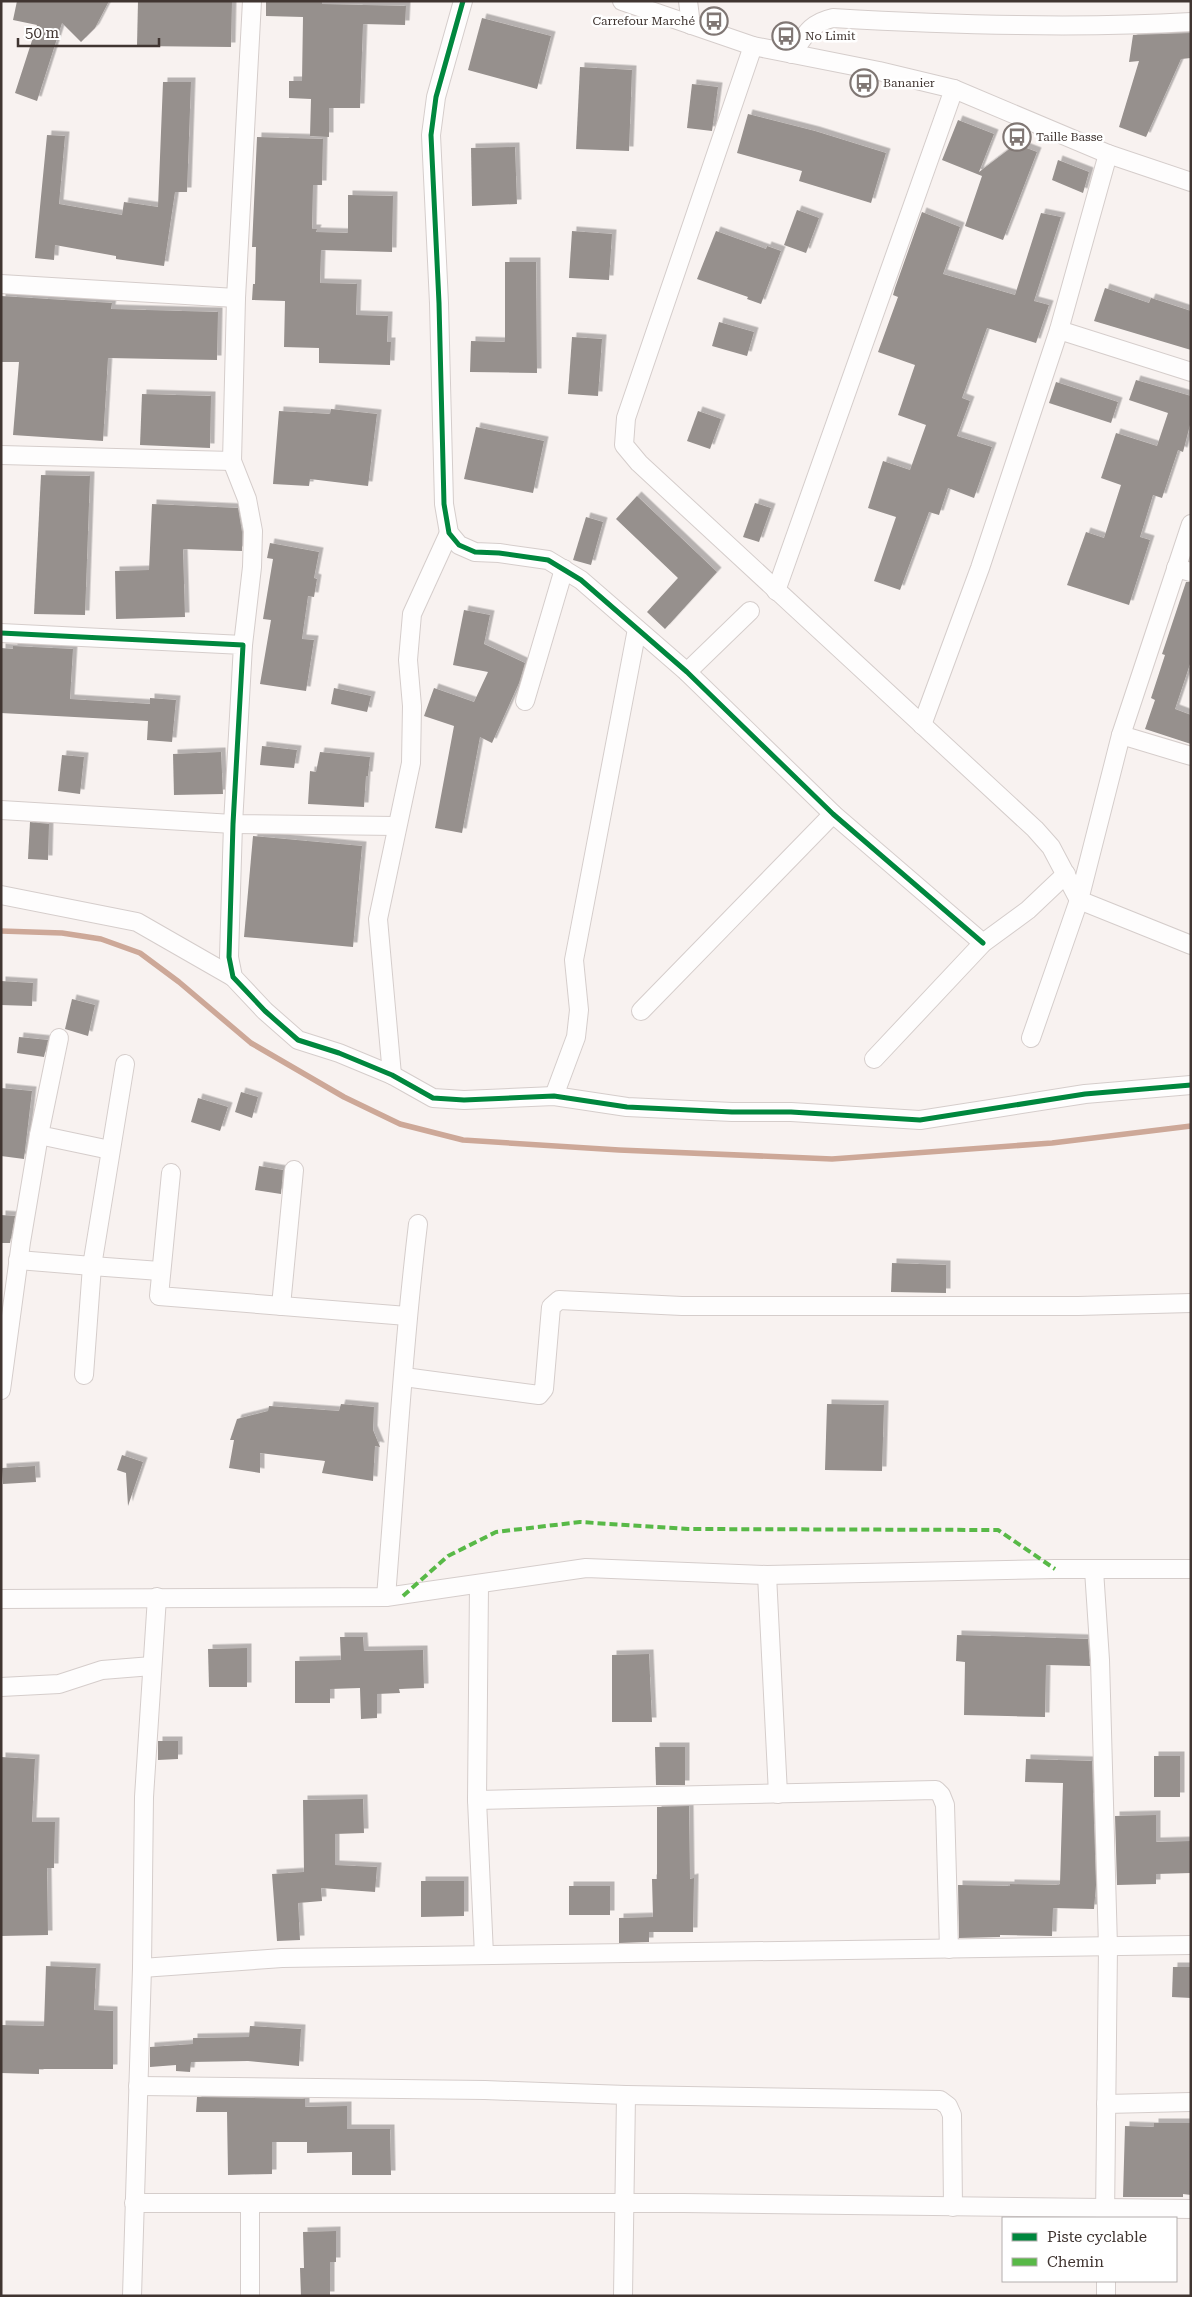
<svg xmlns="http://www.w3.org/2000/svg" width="1192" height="2297" viewBox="0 0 1192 2297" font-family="'Roboto Serif',serif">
<defs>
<filter id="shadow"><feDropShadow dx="4.5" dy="-4.5" stdDeviation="0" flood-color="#0004"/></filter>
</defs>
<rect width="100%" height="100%" fill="#f8f2f0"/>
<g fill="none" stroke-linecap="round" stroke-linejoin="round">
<polyline stroke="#cda898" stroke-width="5.5" points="1,931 62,933 101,939 140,953 179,982 251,1043 344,1097 400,1124 463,1140 619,1150 832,1159 1052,1143 1191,1126"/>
</g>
<g fill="#96908d" filter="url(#shadow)">
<polygon points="17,1 109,1 95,28 81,42 62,23 37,101 15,93 37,25 13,20"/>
<polygon points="138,1 232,1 231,47 137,46"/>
<polygon points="266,1 322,1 322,4 406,6 405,25 363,24 360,108 329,108 329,137 310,136 311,99 289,98 289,81 302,81 303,17 266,16"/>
<polygon points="482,18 551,36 537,89 468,70"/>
<polygon points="1191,33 1191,58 1181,59 1146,137 1119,127 1139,61 1129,62 1133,35"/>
<polygon points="580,67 632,70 629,151 576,149"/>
<polygon points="163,82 191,82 187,192 175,192 164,266 116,259 116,256 55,245 54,260 35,258 47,135 65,136 59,204 122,215 124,202 158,207"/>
<polygon points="692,84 718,87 712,131 687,128"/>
<polygon points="748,114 815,131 886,153 871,203 799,181 802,171 737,153"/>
<polygon points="958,120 994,134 979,172 1016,144 1037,152 1003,240 965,226 982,176 942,160"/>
<polygon points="257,137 323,139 322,185 313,185 312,229 317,229 316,232 348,233 348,195 393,196 392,252 321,250 320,283 357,284 356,315 388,316 387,342 391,342 390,365 319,363 319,348 284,347 285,301 252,300 253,284 255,284 256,247 252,247"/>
<polygon points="515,147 517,204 472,206 471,148"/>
<polygon points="1058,160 1089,172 1083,193 1052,180"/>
<polygon points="797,210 819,218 806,253 784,245"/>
<polygon points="922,212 960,227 943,274 1015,295 1041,213 1061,217 1034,301 1049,305 1036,343 987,328 962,398 970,401 957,436 992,447 974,498 948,488 939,515 929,512 900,590 874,581 896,517 868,508 883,461 910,470 926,425 898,415 915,365 878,352 898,297 893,295 895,288"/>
<polygon points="572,231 612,234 609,280 569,278"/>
<polygon points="716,231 766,249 767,246 781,251 761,304 747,299 748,297 697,279"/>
<polygon points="505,262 536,262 537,373 470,372 471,341 505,342"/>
<polygon points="1105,288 1149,303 1151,298 1191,311 1191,350 1094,321"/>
<polygon points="1,296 112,303 111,309 218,312 217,360 108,358 103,441 13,435 19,362 1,362"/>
<polygon points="719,322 754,332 747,356 712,346"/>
<polygon points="572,337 602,339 598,396 568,394"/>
<polygon points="1136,380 1191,396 1191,421 1183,452 1178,450 1162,498 1153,495 1140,537 1150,540 1129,605 1067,585 1086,532 1104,538 1121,485 1101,478 1116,433 1157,446 1168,413 1129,400"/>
<polygon points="1056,382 1118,402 1111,423 1049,403"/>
<polygon points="142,394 211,396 210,448 140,445"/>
<polygon points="331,409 377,414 368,486 310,479 309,486 273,484 279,411 330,414"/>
<polygon points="698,411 721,419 710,449 687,441"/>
<polygon points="476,427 544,441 533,493 464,479"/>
<polygon points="41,475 90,476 85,615 34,614"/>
<polygon points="637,496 717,572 665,629 647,612 678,578 616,519"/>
<polygon points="755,503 771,508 759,542 743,537"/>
<polygon points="152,504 238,508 242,532 242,551 183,549 185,617 116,619 115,571 149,570"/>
<polygon points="586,517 603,522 591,565 573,560"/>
<polygon points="270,543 319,552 314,578 317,579 314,597 308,596 302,639 314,640 306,691 260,684 271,620 263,619 273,559 267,558"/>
<polygon points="1186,582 1191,582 1191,661 1175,709 1191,715 1191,744 1145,729 1155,700 1151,698 1165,655 1162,654"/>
<polygon points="464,610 490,615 484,644 525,663 519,683 492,743 480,737 462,833 435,828 454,726 424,716 434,688 474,702 488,672 453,665"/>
<polygon points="13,646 73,649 70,699 150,704 150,698 176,700 172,742 147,740 148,721 1,713 1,648 13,649"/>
<polygon points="334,688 371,696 367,712 331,704"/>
<polygon points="262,746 297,750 294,768 260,765"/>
<polygon points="221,752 223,794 174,795 173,754"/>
<polygon points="320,752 370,757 368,776 366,776 364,807 308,804 310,771 316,772"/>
<polygon points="62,755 84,757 80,794 58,791"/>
<polygon points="30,822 49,824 48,860 28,859"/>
<polygon points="253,836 362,846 353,947 244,937"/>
<polygon points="1,981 33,983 32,1006 1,1005"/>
<polygon points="72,999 95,1005 88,1036 65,1029"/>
<polygon points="19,1037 48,1040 44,1057 17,1053"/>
<polygon points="1,1088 32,1091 24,1159 1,1156"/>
<polygon points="241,1092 258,1097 252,1118 235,1112"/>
<polygon points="198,1098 228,1107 220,1131 191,1122"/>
<polygon points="259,1166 283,1170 281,1194 255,1190"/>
<polygon points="1,1215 15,1216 10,1243 1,1243"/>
<polygon points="892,1263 946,1265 946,1293 891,1292"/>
<polygon points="341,1404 374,1407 373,1430 380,1447 375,1446 373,1481 322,1473 325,1461 260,1453 260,1473 229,1468 234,1440 230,1440 237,1419 268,1411 269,1406 339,1411"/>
<polygon points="827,1404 884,1405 882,1471 825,1470"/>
<polygon points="122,1455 143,1462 128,1506 126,1473 117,1470"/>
<polygon points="35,1466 36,1482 3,1484 2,1468"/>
<polygon points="957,1635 1088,1639 1090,1666 1046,1665 1045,1717 964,1715 965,1662 956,1661"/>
<polygon points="340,1637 363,1637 364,1651 423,1650 424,1688 399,1689 400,1693 377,1694 377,1718 361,1719 360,1688 330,1689 330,1703 295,1703 295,1661 341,1660"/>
<polygon points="247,1648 247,1687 209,1687 208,1649"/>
<polygon points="649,1654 652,1722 612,1722 612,1655"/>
<polygon points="158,1741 178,1741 178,1759 158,1760"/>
<polygon points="655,1747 685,1747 685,1785 656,1785"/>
<rect x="1154" y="1756" width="26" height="41"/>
<polygon points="1,1757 35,1759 32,1822 55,1822 54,1868 47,1868 48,1935 1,1936"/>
<polygon points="1026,1759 1092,1761 1096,1885 1094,1909 1053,1908 1052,1936 1000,1935 1000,1937 959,1938 958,1885 1010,1886 1010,1884 1059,1885 1060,1883 1063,1783 1025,1782"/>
<polygon points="363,1799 364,1833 335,1834 335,1865 377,1867 375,1892 321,1888 322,1901 298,1903 300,1940 277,1941 272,1874 304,1872 303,1800"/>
<polygon points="689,1806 690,1879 694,1878 693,1932 649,1932 649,1942 619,1943 619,1918 653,1917 652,1879 657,1879 657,1807"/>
<polygon points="1156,1815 1156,1842 1191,1841 1191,1873 1156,1874 1156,1884 1117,1885 1115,1816"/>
<polygon points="421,1881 464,1881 464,1916 421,1917"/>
<rect x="569" y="1886" width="41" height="29"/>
<polygon points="46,1966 96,1968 94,2010 113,2011 113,2069 39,2069 39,2074 1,2073 1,2025 44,2026"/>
<polygon points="1173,1967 1191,1967 1191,1998 1172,1997"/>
<polygon points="250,2026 301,2029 299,2066 248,2061 191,2062 190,2072 176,2071 176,2065 150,2067 150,2047 193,2044 193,2038 249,2037"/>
<polygon points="197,2097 305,2099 305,2107 347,2106 347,2129 390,2129 391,2175 352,2175 352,2152 307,2153 307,2142 272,2142 272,2174 228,2175 227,2112 196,2112"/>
<polygon points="1154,2123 1191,2123 1191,2195 1183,2194 1183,2197 1123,2197 1125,2126 1154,2127"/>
<polygon points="336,2231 336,2262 330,2262 330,2296 301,2296 300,2268 304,2268 303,2232"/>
</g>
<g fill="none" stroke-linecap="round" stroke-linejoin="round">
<g stroke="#d5cdcb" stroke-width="20">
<g id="minor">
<polyline points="463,1 436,97 431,135 439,303 444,504 449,533 459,545 475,552 499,553 548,560 581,580 687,672 833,814 983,943"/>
<polyline points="622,1 753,46 879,71 954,89 1108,154 1191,182"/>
<polyline points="688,1 691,25"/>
<polyline points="753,46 626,418 624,445 639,463 1035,829 1051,847 1079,900 1191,945"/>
<path d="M792 54C805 35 810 23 833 18 952 25 1072 29 1191 22"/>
<polyline points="1,284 236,298"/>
<polyline points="1059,330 1191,372"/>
<polyline points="1,455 232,461"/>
<polyline points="1176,568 1191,572"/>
<polyline points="776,591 954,89"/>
<polyline points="1,633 243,645 233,824 229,957 233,977 265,1011 298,1040 339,1053 392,1075 433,1098 464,1100 554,1096 627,1107 732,1112 791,1112 920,1120 1085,1094 1191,1085"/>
<polyline points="243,645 252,567 253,531 247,499 232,461 236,298 252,1"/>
<polyline points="687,672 750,611"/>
<polyline points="525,701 564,569"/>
<polyline points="922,725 980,568 1059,330 1108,154"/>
<polyline points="1121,735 1191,756"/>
<polyline points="1,810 233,824 396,826"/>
<polyline points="1,895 137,922 233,977"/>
<polyline points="641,1011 833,814"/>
<polyline points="59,1038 39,1135 110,1150"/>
<polyline points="1031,1038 1079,900 1121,735 1191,524"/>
<polyline points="874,1059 983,943 1028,910 1066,874"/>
<polyline points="392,1075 378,919 411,763 412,706 408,660 412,614 449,533"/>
<polyline points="554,1096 576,1037 579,1010 574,960 637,629"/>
<polyline points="171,1173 159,1296 407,1316"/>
<polyline points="18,1260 92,1266 125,1064"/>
<polyline points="281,1306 294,1170"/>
<polyline points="84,1375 92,1266 160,1271"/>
<polyline points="404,1377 539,1395 544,1389 551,1307 559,1300 682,1306 1078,1306 1191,1303"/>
<polyline points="1,1390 21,1242 39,1135"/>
<polyline points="1094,1570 1100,1660 1108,1947 1105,2218"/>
<polyline points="767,1575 778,1794"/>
<polyline points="479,1585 477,1800 484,1955"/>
<path d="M386 1597C396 1473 403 1348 418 1224"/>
<polyline points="1,1599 386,1597 586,1568 767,1575 1055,1569 1191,1569"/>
<polyline points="1,1687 59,1684 102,1670 152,1666"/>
<polyline points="477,1800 936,1790 941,1795 945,1805 949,1949"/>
<polyline points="142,1968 282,1958 1191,1945"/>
<polyline points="138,2086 485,2090 626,2095 623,2296"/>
<polyline points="626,2095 940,2100 948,2106 952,2115 953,2207"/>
<polyline points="1106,2104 1191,2102"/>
<polyline points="134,2203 683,2203 1191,2209"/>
<polyline points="250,2204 250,2296"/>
<polyline points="1106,2281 1106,2296"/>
<polyline points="132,2296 142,1968 144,1797 157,1597"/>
</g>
</g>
<use href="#minor" stroke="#fefdfd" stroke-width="18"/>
<polyline stroke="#58b947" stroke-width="4" stroke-dasharray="8 4" stroke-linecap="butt" points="403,1596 448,1556 496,1532 580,1522 688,1529 998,1530 1055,1569"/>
<g stroke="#fff" stroke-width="8">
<g id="cycleway">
<polyline points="463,1 436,97 431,135 439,303 444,504 449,533 459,545 475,552 499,553 548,560 581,580 687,672 833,814 983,943"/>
<polyline points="1,633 243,645 233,824 229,957 233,977 265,1011 298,1040 339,1053 392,1075 433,1098 464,1100 554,1096 627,1107 732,1112 791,1112 920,1120 1085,1094 1191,1085"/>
</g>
</g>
<use href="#cycleway" stroke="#00873e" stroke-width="5"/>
</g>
<defs>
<g id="bus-ring" transform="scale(1.4375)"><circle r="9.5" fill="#fff" stroke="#807774" stroke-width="1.5"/><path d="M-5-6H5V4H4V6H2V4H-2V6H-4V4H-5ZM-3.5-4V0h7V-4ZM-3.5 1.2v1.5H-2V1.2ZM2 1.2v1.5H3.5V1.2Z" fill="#807774"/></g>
</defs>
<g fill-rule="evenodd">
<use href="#bus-ring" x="714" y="21"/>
<use href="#bus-ring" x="786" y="36"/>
<use href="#bus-ring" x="864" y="83"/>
<use href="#bus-ring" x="1017" y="137"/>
</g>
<g text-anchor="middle" stroke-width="5" stroke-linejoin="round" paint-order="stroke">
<g font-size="12" fill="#403531" stroke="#fff" text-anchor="start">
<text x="695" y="25" text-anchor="end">Carrefour Marché</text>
<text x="805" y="40">No Limit</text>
<text x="883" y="87">Bananier</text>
<text x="1036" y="141">Taille Basse</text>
</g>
</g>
<rect width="1192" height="2297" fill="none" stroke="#403531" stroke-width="5"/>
<rect x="1002" y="2217" width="175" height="65" fill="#ffffff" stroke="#b3aead"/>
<rect x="1012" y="2233" width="25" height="8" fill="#00873e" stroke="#b3aead"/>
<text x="1047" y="2242" font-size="15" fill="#403531">Piste cyclable</text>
<rect x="1012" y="2258" width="25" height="8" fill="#58b947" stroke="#b3aead"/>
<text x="1047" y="2267" font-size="15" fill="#403531">Chemin</text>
<path d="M18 38v8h141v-8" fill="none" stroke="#403531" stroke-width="2.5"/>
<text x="25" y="38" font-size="15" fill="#403531" stroke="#ffffff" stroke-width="4" paint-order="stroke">50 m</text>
</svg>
